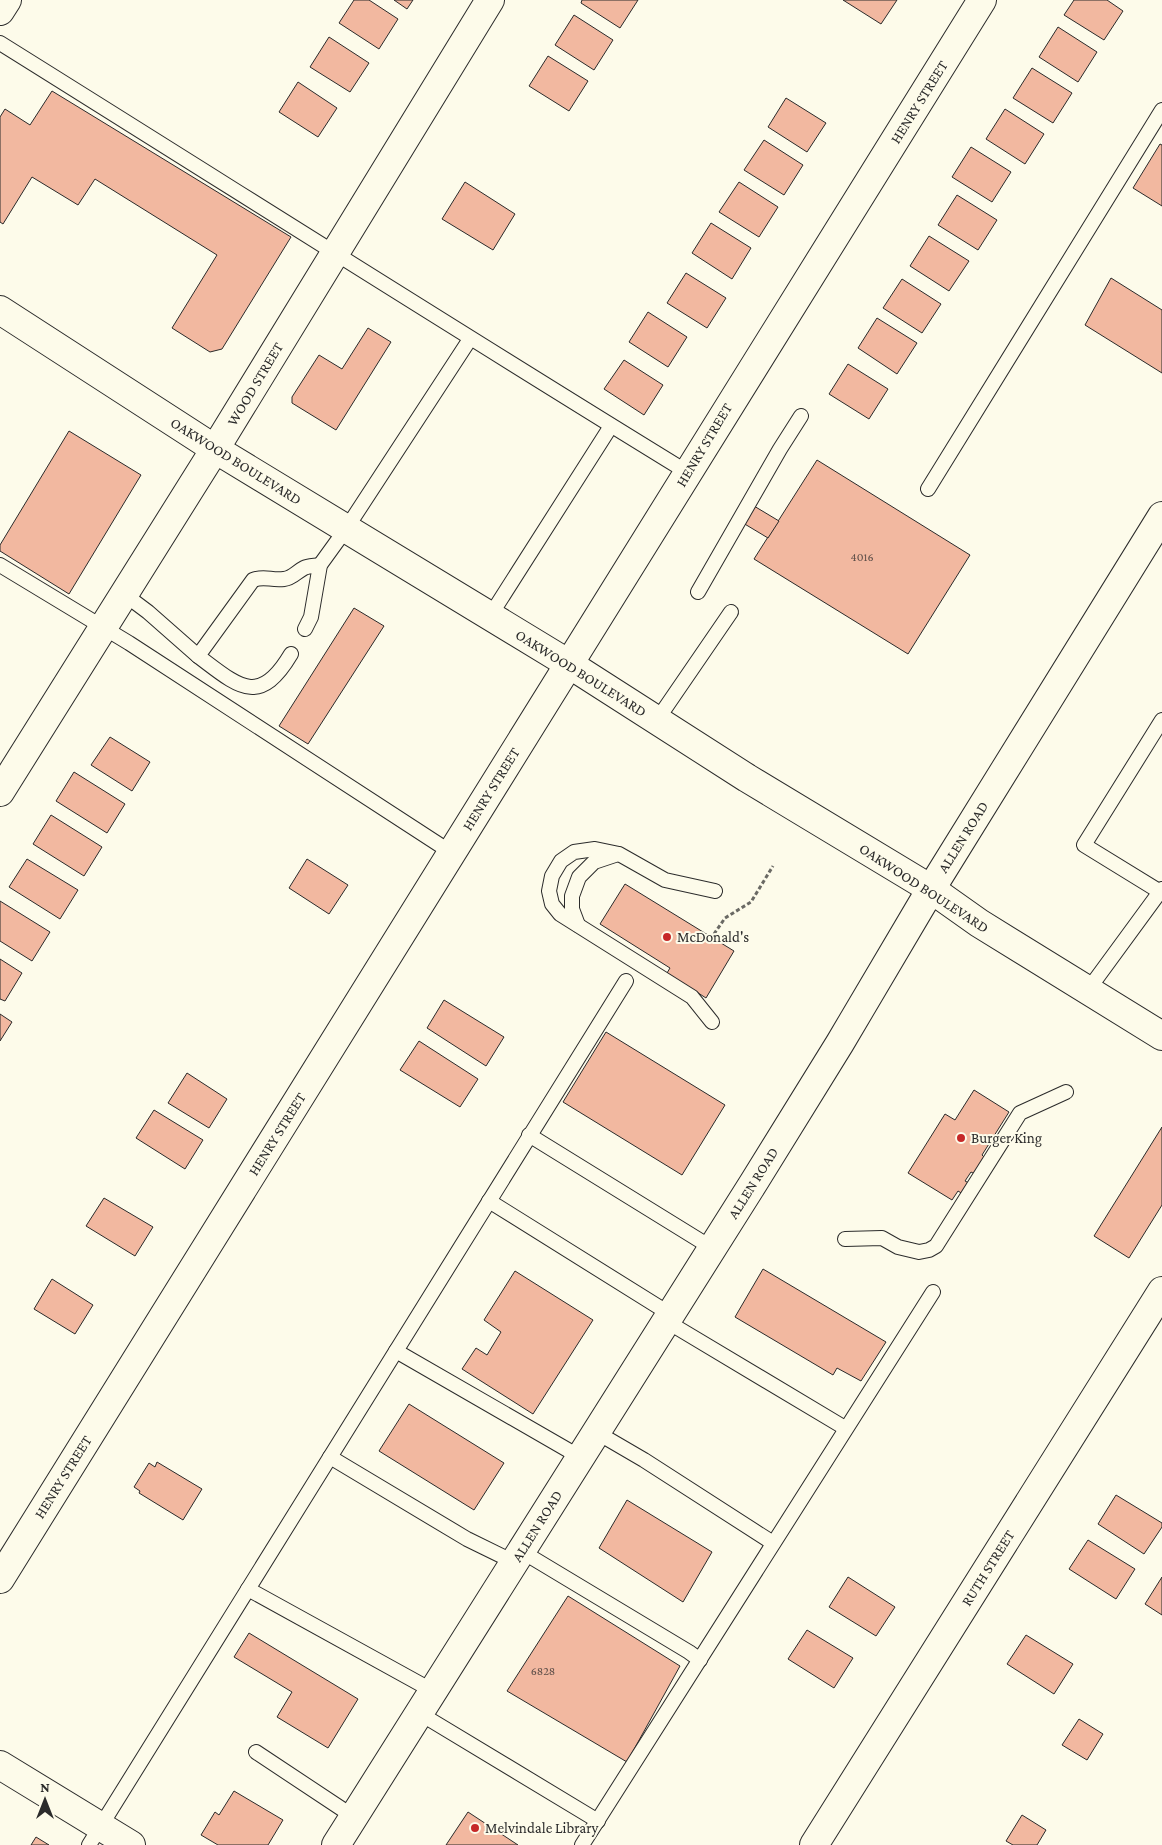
<svg xmlns="http://www.w3.org/2000/svg" width="1162" height="1845" viewBox="0 0 1162 1845" font-family="'Crimson Pro',serif">
<rect width="100%" height="100%" fill="#fdfbea"/>
<g fill="#f2b8a0" stroke="#2b2b2b">
<polygon points="354,0 369,0 398,19 379,49 339,23"/>
<polygon points="394,0 413,0 407,9"/>
<polygon points="582,0 638,0 620,28 581,3"/>
<polygon points="843,0 897,0 881,24"/>
<polygon points="1074,0 1107,0 1123,11 1104,40 1064,15"/>
<polygon points="574,15 613,40 594,70 555,45"/>
<polygon points="1058,27 1097,52 1078,82 1039,57"/>
<polygon points="329,37 369,63 350,92 310,67"/>
<polygon points="548,56 588,81 569,111 529,86"/>
<polygon points="1032,68 1072,93 1053,123 1013,98"/>
<polygon points="298,82 337,108 318,137 279,112"/>
<polygon points="52,91 291,237 222,349 210,352 172,328 217,255 95,179 78,205 32,177 3,224 0,222 0,117 5,109 30,125"/>
<polygon points="786,98 826,123 807,152 768,127"/>
<polygon points="1005,109 1044,134 1025,164 986,139"/>
<polygon points="764,140 803,165 784,195 744,170"/>
<polygon points="1160,144 1162,145 1162,206 1133,188"/>
<polygon points="971,147 1011,172 992,202 952,177"/>
<polygon points="465,182 515,214 493,250 442,219"/>
<polygon points="739,182 778,207 759,237 719,212"/>
<polygon points="957,195 997,220 978,250 938,225"/>
<polygon points="711,223 751,248 732,279 692,253"/>
<polygon points="929,236 969,261 949,291 910,266"/>
<polygon points="686,273 726,298 707,328 667,303"/>
<polygon points="1111,278 1162,310 1162,373 1085,325"/>
<polygon points="902,279 941,304 922,333 883,308"/>
<polygon points="648,312 687,337 668,367 629,342"/>
<polygon points="877,318 917,343 897,374 858,348"/>
<polygon points="368,328 391,342 336,430 292,403 292,397 319,355 342,369"/>
<polygon points="624,360 663,385 644,415 604,389"/>
<polygon points="848,364 888,389 869,419 829,394"/>
<polygon points="69,431 141,475 69,594 0,551 0,545"/>
<polygon points="817,460 970,555 908,654 754,559"/>
<polygon points="754,506 779,521 768,538 743,523"/>
<polygon points="354,608 384,626 308,744 279,726"/>
<polygon points="110,737 150,762 132,791 91,765"/>
<polygon points="74,772 125,804 107,833 56,801"/>
<polygon points="51,815 102,847 84,876 33,844"/>
<polygon points="27,859 78,890 60,919 9,887"/>
<polygon points="307,859 348,885 329,914 289,888"/>
<polygon points="625,884 734,951 706,998 667,973 670,968 600,924"/>
<polygon points="0,901 50,932 32,961 0,941"/>
<polygon points="0,959 22,973 5,1001 0,999"/>
<polygon points="444,1000 504,1037 486,1066 427,1028"/>
<polygon points="0,1014 12,1022 0,1041"/>
<polygon points="606,1032 725,1105 682,1175 563,1102"/>
<polygon points="419,1041 478,1079 460,1107 400,1070"/>
<polygon points="187,1073 227,1099 209,1128 168,1103"/>
<polygon points="974,1090 1009,1112 982,1155 985,1158 975,1174 971,1172 965,1181 969,1183 963,1194 958,1191 952,1200 908,1173 945,1114 955,1120"/>
<polygon points="154,1110 203,1140 185,1169 136,1138"/>
<polygon points="1162,1127 1162,1205 1129,1258 1094,1236"/>
<polygon points="104,1198 153,1227 135,1256 86,1226"/>
<polygon points="763,1269 886,1342 861,1381 837,1368 833,1375 735,1317"/>
<polygon points="515,1271 593,1320 533,1414 462,1369 476,1348 487,1355 501,1332 484,1320"/>
<polygon points="52,1279 93,1305 75,1334 34,1309"/>
<polygon points="409,1404 504,1463 474,1510 379,1451"/>
<polygon points="157,1462 202,1489 183,1520 139,1493 140,1491 134,1487 149,1463 155,1467"/>
<polygon points="1116,1495 1162,1523 1162,1527 1144,1554 1098,1524"/>
<polygon points="627,1500 712,1552 683,1602 599,1548"/>
<polygon points="1088,1540 1135,1569 1116,1599 1069,1569"/>
<polygon points="848,1577 895,1607 876,1636 829,1607"/>
<polygon points="1162,1577 1162,1615 1145,1604"/>
<polygon points="568,1596 680,1666 627,1762 507,1691"/>
<polygon points="807,1630 853,1658 834,1688 788,1659"/>
<polygon points="249,1633 358,1699 328,1748 277,1717 292,1692 234,1657"/>
<polygon points="1026,1635 1073,1664 1054,1694 1007,1664"/>
<polygon points="1079,1719 1103,1734 1087,1760 1062,1745"/>
<polygon points="234,1791 283,1820 268,1845 218,1845 201,1835 215,1812 219,1815"/>
<polygon points="468,1812 518,1845 446,1845"/>
<polygon points="1022,1815 1046,1830 1037,1845 1013,1845 1006,1841"/>
<polygon points="36,1837 49,1845 31,1845"/>
</g>
<g fill="none" stroke-linecap="round" stroke-linejoin="round">
<g stroke="#2b2b2b" stroke-width="16">
<g id="service">
<path d="M0 43C229 186 457 331 687 472"/>
<polyline points="928,489 1162,110"/>
<polyline points="0,565 129,643 452,853"/>
<polyline points="698,592 780,449 801,416"/>
<polyline points="124,594 148,612 198,656"/>
<polyline points="490,616 611,426"/>
<polyline points="305,629 311,617 320,565 346,529 470,339"/>
<path d="M291 654C259 708 238 686 198 656L253 580C265 575 271 581 284 579 293 578 296 572 304 568 308 566 315 566 320 565"/>
<polyline points="657,720 731,612"/>
<polyline points="1162,720 1084,845 1162,893"/>
<polyline points="578,925 572,909 572,896 579,877 594,862 618,854"/>
<polyline points="1088,990 1162,889"/>
<polyline points="712,1022 692,997 560,914 552,904 549,891 552,876 561,861 574,852 595,849 619,854 665,880 715,891"/>
<polyline points="529,1135 712,1248"/>
<polyline points="489,1201 670,1314"/>
<polyline points="845,1239 882,1238 898,1247 919,1252 929,1250 936,1246 1020,1113 1066,1092"/>
<polyline points="666,1321 845,1428"/>
<polyline points="396,1351 580,1457"/>
<polyline points="596,1432 644,1460 773,1543"/>
<polyline points="330,1457 467,1539 514,1562"/>
<polyline points="521,1551 689,1652 700,1660"/>
<polyline points="248,1589 433,1691"/>
<polyline points="419,1713 598,1821"/>
<polyline points="256,1752 354,1817"/>
<polyline points="89,1845 626,981"/>
<polyline points="582,1845 933,1292"/>
</g>
</g>
<g stroke="#2b2b2b" stroke-width="30">
<g id="minor">
<polyline points="0,11 7,0"/>
<polyline points="0,792 215,449 490,0"/>
<path d="M0 1579C328 1053 653 525 982 0"/>
<polyline points="0,1765 131,1845"/>
<polyline points="814,1845 1162,1291"/>
</g>
</g>
<g stroke="#2b2b2b" stroke-width="30">
<g id="secondary">
<polyline points="0,310 215,449 569,664 747,778 931,889 979,923 1162,1036"/>
<polyline points="336,1845 754,1182 840,1043 931,889 1162,516"/>
</g>
</g>
<polyline stroke="#6a6964" stroke-width="3" stroke-dasharray="4 2.5" stroke-linecap="butt" points="714,934 725,918 751,902 773,866"/>
<use href="#service" stroke="#fdfbea" stroke-width="14"/>
<use href="#minor" stroke="#fdfbea" stroke-width="28"/>
<use href="#secondary" stroke="#fdfbea" stroke-width="28"/>
</g>
<g fill="#c62828" stroke="#fdfbea" stroke-width="2">
<circle cx="667" cy="937" r="5"/>
<circle cx="961" cy="1138" r="5"/>
<circle cx="475" cy="1828" r="5"/>
</g>
<g text-anchor="middle" stroke-width="4" stroke-linejoin="round" paint-order="stroke">
<g font-size="12" fill="#5d4e48">
<text x="862" y="561">4016</text>
<text x="543" y="1675">6828</text>
</g>
<g font-size="15" fill="#2b2b2b" stroke="#fdfbea">
<text transform="translate(919 102) rotate(-58)" y="5">HENRY STREET</text>
<text transform="translate(255 384) rotate(-59)" y="5">WOOD STREET</text>
<text transform="translate(704 445) rotate(-59)" y="5">HENRY STREET</text>
<text transform="translate(236 461) rotate(32)" y="5">OAKWOOD BOULEVARD</text>
<text transform="translate(581 673) rotate(32)" y="5">OAKWOOD BOULEVARD</text>
<text transform="translate(491 789) rotate(-58)" y="5">HENRY STREET</text>
<text transform="translate(963 837) rotate(-58)" y="5">ALLEN ROAD</text>
<text transform="translate(924 888) rotate(33)" y="5">OAKWOOD BOULEVARD</text>
<text transform="translate(277 1134) rotate(-58)" y="5">HENRY STREET</text>
<text transform="translate(753 1183) rotate(-58)" y="5">ALLEN ROAD</text>
<text transform="translate(63 1477) rotate(-58)" y="5">HENRY STREET</text>
<text transform="translate(537 1526) rotate(-58)" y="5">ALLEN ROAD</text>
<text transform="translate(988 1568) rotate(-58)" y="5">RUTH STREET</text>
</g>
<g font-size="15" fill="#2b2b2b" stroke="#fdfbea" text-anchor="start">
<text x="677" y="942">McDonald's</text>
<text x="971" y="1143">Burger King</text>
<text x="485" y="1833">Melvindale Library</text>
</g>
</g>
<g transform="translate(45 1800)" stroke="#fdfbea" stroke-width="4" paint-order="stroke">
<path d="M0-4L9 19L0 12L-9 19Z" fill="#2b2b2b"/>
<text y="-8" font-size="14" font-weight="bold" text-anchor="middle" fill="#2b2b2b">N</text>
</g>
</svg>
